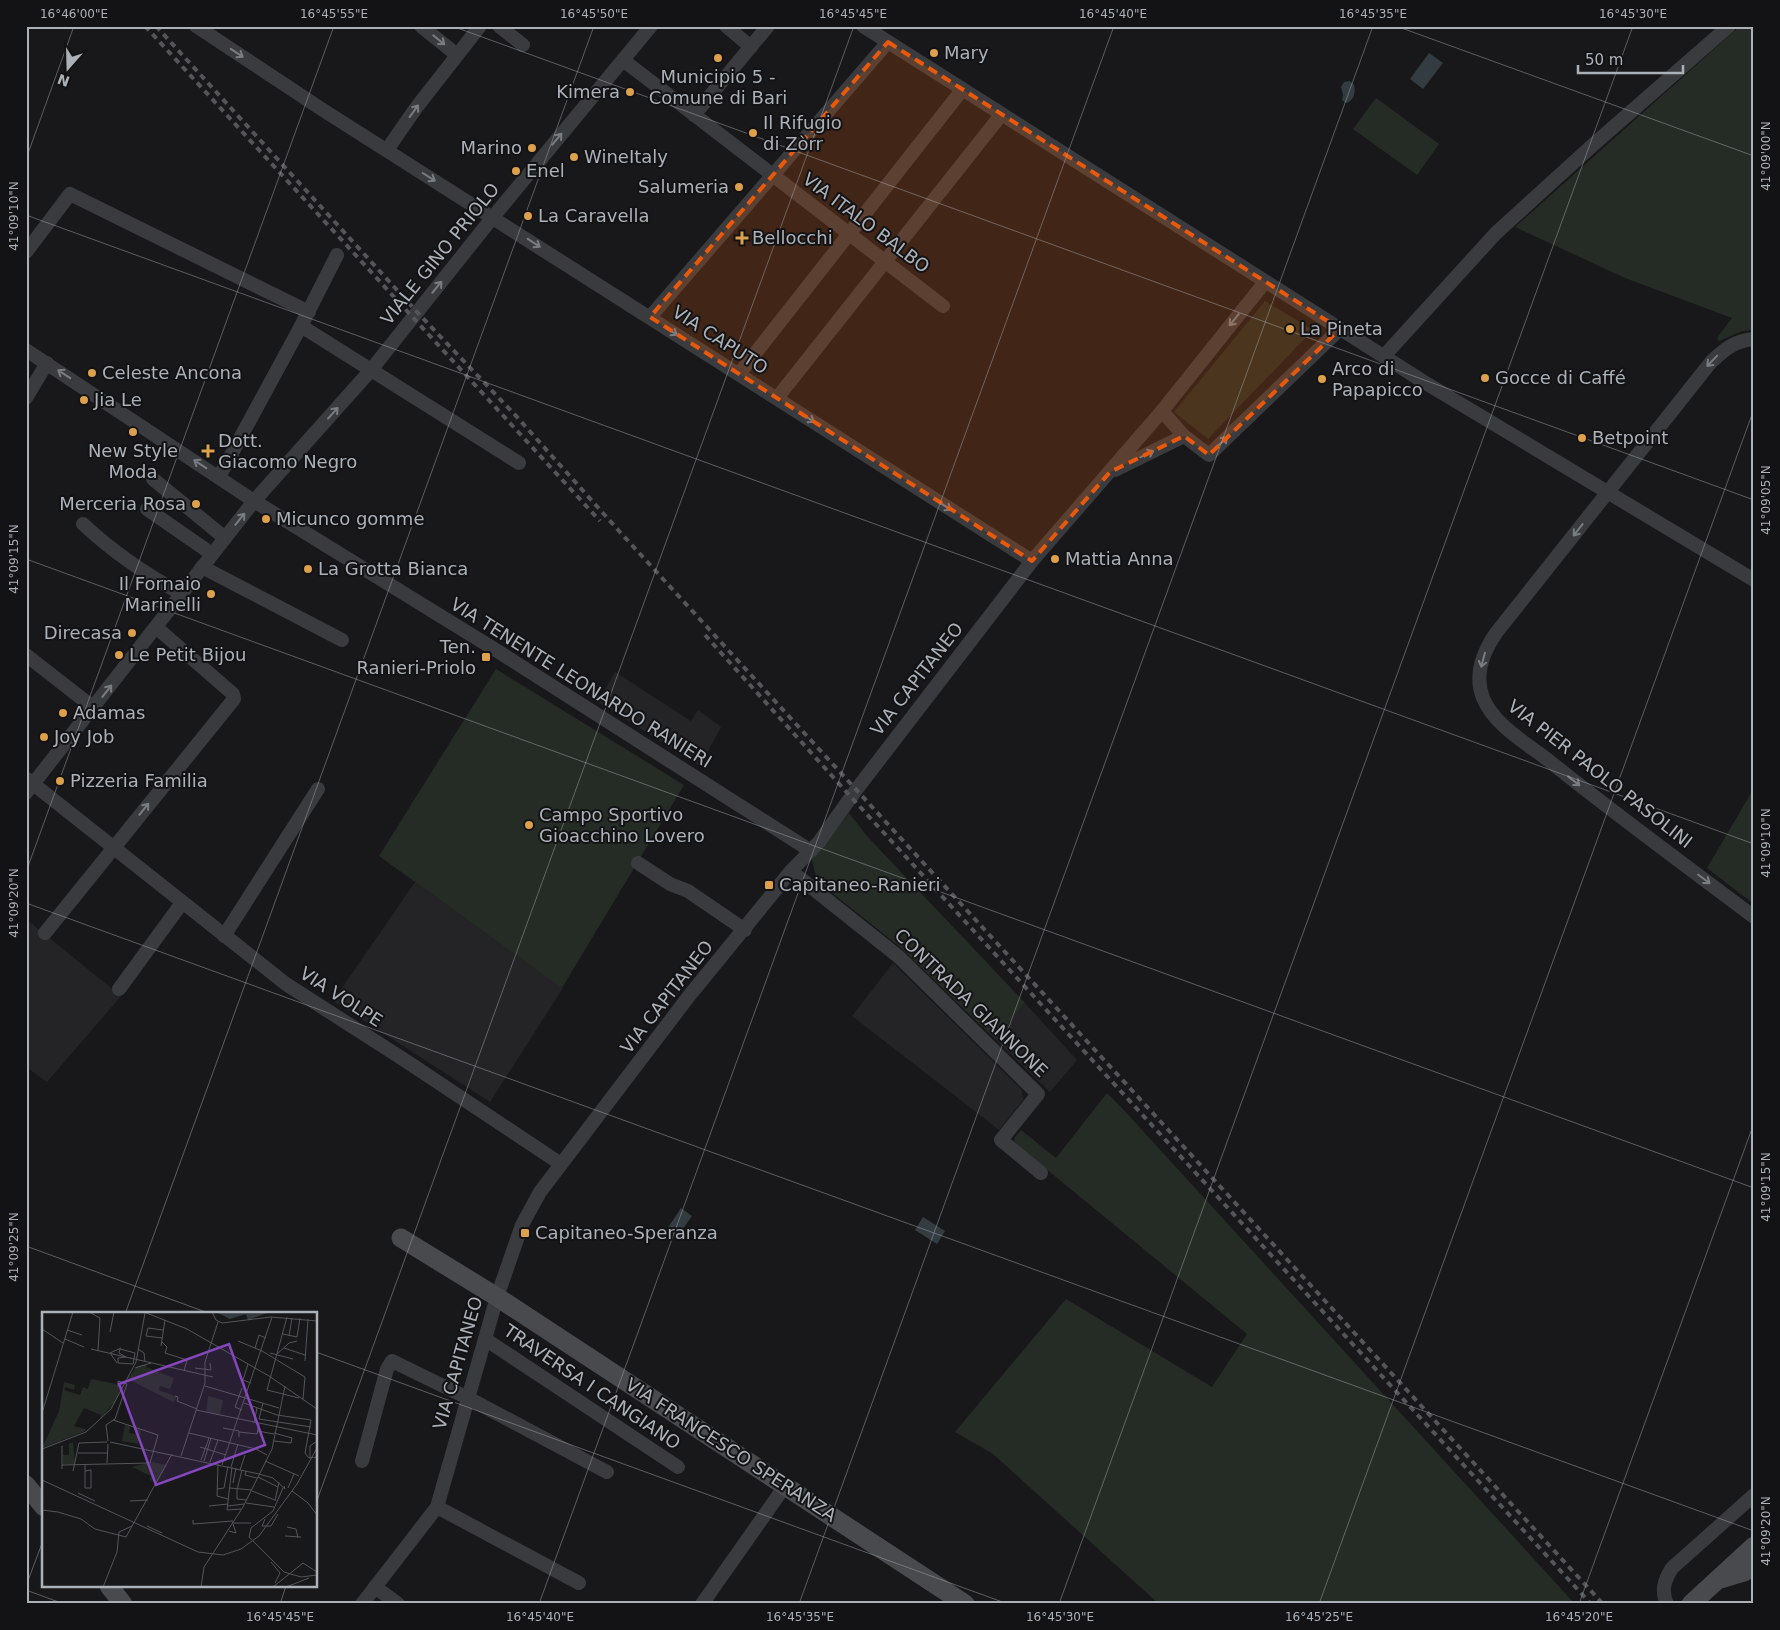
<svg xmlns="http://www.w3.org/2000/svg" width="1780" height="1630" viewBox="0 0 1780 1630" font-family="'DejaVu Sans',sans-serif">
<rect width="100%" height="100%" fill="#18181a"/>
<g fill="#242427">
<polygon points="615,672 691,721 698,710 721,727 700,766 598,702"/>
<polygon points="415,882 563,988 490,1102 333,1001"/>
<polygon points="26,919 121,996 47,1082 26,1067"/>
<polygon points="893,963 1022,1090 1023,1100 999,1130 852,1016"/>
<polygon points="1025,1003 1077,1060 1050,1092 995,1039"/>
</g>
<g fill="#252c25">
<polygon points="1740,26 1754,26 1754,330 1742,331 1719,341 1717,338 1732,318 1625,278 1515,227"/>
<polygon points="1376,98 1439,144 1417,175 1353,129"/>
<polygon points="1265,301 1313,330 1208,439 1174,412"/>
<polygon points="496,669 684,785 562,988 379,856"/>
<polygon points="1754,788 1754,904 1707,868"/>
<polygon points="849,813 866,835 1025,1003 995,1039 900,947 817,881 812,860"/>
<polygon points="1107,1093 1122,1108 1575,1604 1159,1604 993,1454 955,1432 1066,1299 1212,1387 1247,1334 1017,1145 1014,1141 1015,1137 1021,1130 1056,1158"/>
</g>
<g fill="#333c41">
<polygon points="1429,53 1443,63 1423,89 1410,79"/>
<path d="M1350 81 1354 85C1356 92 1354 101 1346 103L1342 100 1343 95 1341 87 1344 82Z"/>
<polygon points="681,1208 692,1216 677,1237 667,1229"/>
<polygon points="923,1217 945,1231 937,1244 915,1230"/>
</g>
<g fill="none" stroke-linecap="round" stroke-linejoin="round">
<g stroke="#3a3b3e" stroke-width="14">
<polyline points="196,26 323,110 1032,561"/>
<polyline points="421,26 457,55"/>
<polyline points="499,26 523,45"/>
<polyline points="726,26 751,47"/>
<polyline points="863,26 1424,382 1754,580"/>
<polyline points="623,60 943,306"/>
<polyline points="694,115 768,26"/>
<polyline points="388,151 391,144 416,108 480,26"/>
<polyline points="26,252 70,194 309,312"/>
<polyline points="337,255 301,326 519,463"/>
<polyline points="650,317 888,42"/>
<path d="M1754 339C1734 341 1725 349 1711 362L1496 633C1483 652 1474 675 1483 698 1494 725 1526 743 1548 760 1615 814 1685 865 1754 917"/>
<polyline points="26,350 254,501 499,652 811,851"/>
<polyline points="1384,356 1496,233 1594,144 1729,26"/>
<polyline points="739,374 962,90"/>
<polyline points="26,398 47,363"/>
<polyline points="777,398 1001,115"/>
<polyline points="1162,411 1184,436 1209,455 1340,329"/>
<polyline points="1115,470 1184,436"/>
<polyline points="219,477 301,326"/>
<polyline points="153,479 225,538"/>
<polyline points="147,509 212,554"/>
<path d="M83 524C114 553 145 574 182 594"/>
<polyline points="202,567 342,640"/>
<polyline points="26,655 94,708"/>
<polyline points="27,779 286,984 403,1059 561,1164"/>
<polyline points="26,793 254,501 371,370 493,217 651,26"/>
<polyline points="638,863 670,884 688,891 745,930"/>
<polyline points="791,871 899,957 1038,1094 1001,1140 1041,1173"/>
<polyline points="45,933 234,699 233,694 157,628"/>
<polyline points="224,936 318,789"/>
<polyline points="119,989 182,903"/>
<polyline points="485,1339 678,1467"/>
<polyline points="362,1461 387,1369 392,1361 468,1398 607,1472"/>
<polyline points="437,1507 579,1583"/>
<polyline points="375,1587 398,1604"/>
<polyline points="362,1604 437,1507 497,1297 522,1225 540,1192 689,996 791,871 819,842 856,790 1032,561 1162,411 1265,282"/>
<polyline points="702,1604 785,1486"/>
<path d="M1667 1604C1661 1590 1664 1581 1672 1568L1754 1495"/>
</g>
<g stroke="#484a4e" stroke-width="19">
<polyline points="401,1238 497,1297 965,1604"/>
<polyline points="26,1485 44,1507"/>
<polyline points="1721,1579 1744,1572 1754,1564"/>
<polyline points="109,1586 123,1604"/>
<polyline points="1691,1604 1754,1546"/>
</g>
<g stroke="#535559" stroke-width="4" stroke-dasharray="6 5" stroke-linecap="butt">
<polyline points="145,26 600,521"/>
<polyline points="156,26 417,312 517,417 619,531 1603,1604"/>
<polyline points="705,635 851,797 1591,1604"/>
</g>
</g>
<defs><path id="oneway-shaft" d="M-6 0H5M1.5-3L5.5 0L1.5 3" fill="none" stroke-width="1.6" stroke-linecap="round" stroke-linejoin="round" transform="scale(1.25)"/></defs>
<g stroke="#797c81">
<use href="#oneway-shaft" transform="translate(439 40) rotate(39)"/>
<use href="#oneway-shaft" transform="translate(237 53) rotate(33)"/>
<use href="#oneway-shaft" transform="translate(414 111) rotate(-54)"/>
<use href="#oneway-shaft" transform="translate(557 139) rotate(-50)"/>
<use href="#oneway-shaft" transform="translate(429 177) rotate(32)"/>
<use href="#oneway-shaft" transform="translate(534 243) rotate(33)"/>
<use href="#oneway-shaft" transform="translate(437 287) rotate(-51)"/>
<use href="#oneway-shaft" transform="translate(1234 320) rotate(129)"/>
<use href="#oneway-shaft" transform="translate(671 331) rotate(33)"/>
<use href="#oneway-shaft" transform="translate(1712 361) rotate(134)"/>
<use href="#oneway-shaft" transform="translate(64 374) rotate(-147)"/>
<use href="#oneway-shaft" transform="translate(333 413) rotate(-48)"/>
<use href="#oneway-shaft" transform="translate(808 418) rotate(33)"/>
<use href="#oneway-shaft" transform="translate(1222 442) rotate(-44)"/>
<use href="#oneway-shaft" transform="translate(1147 454) rotate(-26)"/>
<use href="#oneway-shaft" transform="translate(200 464) rotate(-147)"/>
<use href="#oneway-shaft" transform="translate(945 506) rotate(33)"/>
<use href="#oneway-shaft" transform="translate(240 519) rotate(-51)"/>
<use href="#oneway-shaft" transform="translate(1578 530) rotate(128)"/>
<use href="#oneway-shaft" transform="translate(1483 660) rotate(105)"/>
<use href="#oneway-shaft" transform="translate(107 691) rotate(-52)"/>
<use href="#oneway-shaft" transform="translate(1574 781) rotate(38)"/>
<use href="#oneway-shaft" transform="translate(144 809) rotate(-51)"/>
<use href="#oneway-shaft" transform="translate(1704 879) rotate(37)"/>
</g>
<path fill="#e8590c" fill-opacity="0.2" stroke="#e8590c" stroke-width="4" stroke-dasharray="10 6" stroke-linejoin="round" d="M888 42 1340 329 1209 455 1184 436 1110 472 1032 561 650 317Z"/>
<path fill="none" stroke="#acb1b8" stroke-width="1" stroke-opacity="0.45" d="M452 26 1754 500M1396 26 1754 156M26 159 74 26M26 215 1754 844M26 559 1754 1188M26 872 334 26M26 903 1754 1531M26 1246 211 1314M125 1314 594 26M316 1352 1008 1604M316 1503 854 26M26 1586 44 1538M26 1590 64 1604M280 1604 286 1586M539 1604 1114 26M799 1604 1373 26M1059 1604 1633 26M1319 1604 1754 409M1579 1604 1754 1123"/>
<g fill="#dda04d" stroke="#131315" stroke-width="2">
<circle cx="934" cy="53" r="5"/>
<circle cx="718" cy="58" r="5"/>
<circle cx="630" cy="92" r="5"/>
<circle cx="753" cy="133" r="5"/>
<circle cx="532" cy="148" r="5"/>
<circle cx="574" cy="157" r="5"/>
<circle cx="516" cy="171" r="5"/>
<circle cx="739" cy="187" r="5"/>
<circle cx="528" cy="216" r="5"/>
<path d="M739.5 230.5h5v5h5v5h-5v5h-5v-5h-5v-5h5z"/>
<circle cx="1290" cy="329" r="5"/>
<circle cx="92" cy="373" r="5"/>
<circle cx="1485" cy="378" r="5"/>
<circle cx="1322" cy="379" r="5"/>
<circle cx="84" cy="400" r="5"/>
<circle cx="133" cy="432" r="5"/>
<circle cx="1582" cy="438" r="5"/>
<path d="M205.5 443.5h5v5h5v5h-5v5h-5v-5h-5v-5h5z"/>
<circle cx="196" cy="504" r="5"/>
<circle cx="266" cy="519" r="5"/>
<circle cx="1055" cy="559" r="5"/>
<circle cx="308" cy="569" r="5"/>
<circle cx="211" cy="594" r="5"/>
<circle cx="132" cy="633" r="5"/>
<circle cx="119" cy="655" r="5"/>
<rect x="481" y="652" width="10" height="10" rx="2.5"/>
<circle cx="63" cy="713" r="5"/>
<circle cx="44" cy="737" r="5"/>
<circle cx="60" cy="781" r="5"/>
<circle cx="529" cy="825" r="5"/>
<rect x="764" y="880" width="10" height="10" rx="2.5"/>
<rect x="520" y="1228" width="10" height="10" rx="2.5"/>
</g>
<g text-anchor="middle" stroke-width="4" stroke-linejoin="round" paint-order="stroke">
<g font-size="18" fill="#acb1b8" stroke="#131315" text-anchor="start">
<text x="944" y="59">Mary</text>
<text x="718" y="83" text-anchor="middle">Municipio 5 -<tspan x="718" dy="21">Comune di Bari</tspan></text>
<text x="620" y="98" text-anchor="end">Kimera</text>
<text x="763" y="129">Il Rifugio<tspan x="763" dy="21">di Zòrr</tspan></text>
<text x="522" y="154" text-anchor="end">Marino</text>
<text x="584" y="163">WineItaly</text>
<text x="526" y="177">Enel</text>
<text x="729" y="193" text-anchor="end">Salumeria</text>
<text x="538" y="222">La Caravella</text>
<text x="752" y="244">Bellocchi</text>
<text x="1300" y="335">La Pineta</text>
<text x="1332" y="375">Arco di<tspan x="1332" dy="21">Papapicco</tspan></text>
<text x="102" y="379">Celeste Ancona</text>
<text x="1495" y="384">Gocce di Caffé</text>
<text x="94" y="406">Jia Le</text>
<text x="1592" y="444">Betpoint</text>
<text x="218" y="447">Dott.<tspan x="218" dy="21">Giacomo Negro</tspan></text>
<text x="133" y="457" text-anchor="middle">New Style<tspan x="133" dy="21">Moda</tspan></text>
<text x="186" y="510" text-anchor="end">Merceria Rosa</text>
<text x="276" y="525">Micunco gomme</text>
<text x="1065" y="565">Mattia Anna</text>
<text x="318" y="575">La Grotta Bianca</text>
<text x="201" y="590" text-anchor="end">Il Fornaio<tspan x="201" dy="21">Marinelli</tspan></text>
<text x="122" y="639" text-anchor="end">Direcasa</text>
<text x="476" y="653" text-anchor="end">Ten.<tspan x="476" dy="21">Ranieri-Priolo</tspan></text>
<text x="129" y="661">Le Petit Bijou</text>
<text x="73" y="719">Adamas</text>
<text x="54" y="743">Joy Job</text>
<text x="70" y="787">Pizzeria Familia</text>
<text x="539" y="821">Campo Sportivo<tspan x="539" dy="21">Gioacchino Lovero</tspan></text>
<text x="779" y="891">Capitaneo-Ranieri</text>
<text x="535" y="1239">Capitaneo-Speranza</text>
</g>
<g font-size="18" fill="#acb1b8" stroke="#131315">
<text transform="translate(866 223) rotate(37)" y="6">VIA ITALO BALBO</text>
<text transform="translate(440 254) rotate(-51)" y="6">VIALE GINO PRIOLO</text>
<text transform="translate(720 340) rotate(33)" y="6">VIA CAPUTO</text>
<text transform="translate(917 679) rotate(-52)" y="6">VIA CAPITANEO</text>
<text transform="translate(581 683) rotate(32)" y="6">VIA TENENTE LEONARDO RANIERI</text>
<text transform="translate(1600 774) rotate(38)" y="6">VIA PIER PAOLO PASOLINI</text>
<text transform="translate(341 997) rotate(33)" y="6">VIA VOLPE</text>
<text transform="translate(667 997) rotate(-52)" y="6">VIA CAPITANEO</text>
<text transform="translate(971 1003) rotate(44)" y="6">CONTRADA GIANNONE</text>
<text transform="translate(458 1363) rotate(-74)" y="6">VIA CAPITANEO</text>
<text transform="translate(592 1387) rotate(34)" y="6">TRAVERSA I CANGIANO</text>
<text transform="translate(731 1450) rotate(33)" y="6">VIA FRANCESCO SPERANZA</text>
</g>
</g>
<g transform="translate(42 1312)">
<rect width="275" height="275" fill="#18181a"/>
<path d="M104 52V55L132 66 128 77 118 74 117 78 135 85 131 90 86 67 95 54ZM49 67 74 72 78 78 73 90 57 108 59 103 42 96 32 114 46 118 0 136 17 99 22 70 33 73 32 78 23 75 22 78 38 83 41 75 46 77ZM166 84 181 88 178 103 164 100ZM83 113 88 114 87 121 93 122 94 116 99 118 96 132 80 129ZM27 131H31L33 152H21V143H27ZM110 150 125 153 115 171 108 168 109 164 90 155Z" fill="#252c25"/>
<path d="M228 0 206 8 204 2 188 7 176 1Z" fill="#333c41"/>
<path fill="none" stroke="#535559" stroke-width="1" d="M47 0 58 6 56 39M102 0 145 17 227 64 275 97M170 0 174 8 180 11 229 5 275 9M245 5 225 78 257 86M0 17 21 31M25 18 40 23M68 20 72 0M241 22 255 25 258 6M247 24 250 6M120 26 104 24 106 16 121 18M23 27 42 35M196 29 220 39 263 65 261 87M120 30 125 35 123 41 145 48 142 59M119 34 123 8M213 36 217 23 224 26M242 36 263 43M49 37 171 65M78 37 93 41 91 52 76 51V46L84 45 77 41ZM96 37 102 41 103 50M228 41 251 47M234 43 247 31 255 29M263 49 266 7M75 51 68 41 79 36M206 52 201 68 209 71M93 56 109 51M153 56 169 58 168 51M163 74 237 96M133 84 136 85 135 89 155 97M202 91 235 103 269 108 263 141 267 146 275 145M154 98 275 123M200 98 193 95 200 76M0 101 31 0M217 107 269 115M217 107 221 91M212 111 215 96M181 116 197 119V125M216 119 232 122M197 120 215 122 217 112M147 121 214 137 225 143M66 129 64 113 73 107 85 72 76 69V75M232 129 249 131 250 126 232 121M68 130 217 162 231 166 243 177 242 174M20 134V157M158 135 184 143M0 137 44 120 69 97 94 50 103 1M36 141H65M139 144 163 71V50L176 10M268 146V134L275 129M159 148 167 126M162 149 169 126M223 149 257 164M168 150 176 128M65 151 66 132M176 152 175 184 186 187M20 153 108 151 116 123 71 108M180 153 230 5M189 155 196 132M190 155 185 198 199 197M198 158 203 143M31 159 37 131 65 130M43 159 49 158V176H43V153M204 159 203 163 215 166M216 165 236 175M0 168 156 240 181 243 199 237 217 224 255 172 275 136M191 171 194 156M188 176 210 178M241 176 231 199 209 216 207 225 242 260 259 265 275 263M246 176 252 162M175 177 182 176 186 154M195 178 200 158M195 178V187L205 188M210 179 233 188M250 179 266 191 275 203M36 181 53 189M88 189 106 188M233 189 237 170M204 191 232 195M167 194 186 192M186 194 202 192M0 198 16 200 39 207 53 217 84 225 130 142M223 207 220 214H229L236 202M151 208V212L191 209M190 211H209M105 214 120 221M245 215 254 217 256 226M187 219 194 221 191 212M243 224 259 225M229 250 238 261 233 271M61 275 75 240 77 220 90 214M159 275 162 255 201 195 230 137 243 74M231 275 261 251 275 260M244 275 267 266"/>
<path fill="#8547be" fill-opacity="0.15" stroke="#8547be" stroke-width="2.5" d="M187 32 223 133 114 173 77 72Z"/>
<rect width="275" height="275" fill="none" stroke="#acb1b8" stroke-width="2.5"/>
</g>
<rect width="1780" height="1630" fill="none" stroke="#131315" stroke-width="55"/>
<g transform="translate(68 68) rotate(200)" stroke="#131315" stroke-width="4" paint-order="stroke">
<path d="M0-4L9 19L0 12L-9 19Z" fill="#acb1b8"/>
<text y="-8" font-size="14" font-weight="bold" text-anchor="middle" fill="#acb1b8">N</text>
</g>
<path d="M1578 65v8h105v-8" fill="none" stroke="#acb1b8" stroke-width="2.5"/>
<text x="1585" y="65" font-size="15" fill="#acb1b8" stroke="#131315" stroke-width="4" paint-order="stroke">50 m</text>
<rect x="28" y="28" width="1724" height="1574" fill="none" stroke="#acb1b8" stroke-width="2"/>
<g font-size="12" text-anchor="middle" fill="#acb1b8">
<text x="74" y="18">16°46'00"E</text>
<text x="334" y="18">16°45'55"E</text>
<text x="594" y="18">16°45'50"E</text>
<text x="853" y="18">16°45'45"E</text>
<text x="1113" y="18">16°45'40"E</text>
<text x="1373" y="18">16°45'35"E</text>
<text x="1633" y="18">16°45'30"E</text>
<text transform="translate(1766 156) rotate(-90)" y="4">41°09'00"N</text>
<text transform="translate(14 216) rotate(-90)" y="4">41°09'10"N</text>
<text transform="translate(1766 500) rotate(-90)" y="4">41°09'05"N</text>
<text transform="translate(14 559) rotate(-90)" y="4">41°09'15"N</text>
<text transform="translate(1766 843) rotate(-90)" y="4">41°09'10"N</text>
<text transform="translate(14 903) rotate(-90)" y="4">41°09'20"N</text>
<text transform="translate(1766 1187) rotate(-90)" y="4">41°09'15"N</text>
<text transform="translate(14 1247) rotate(-90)" y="4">41°09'25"N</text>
<text transform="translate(1766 1531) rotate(-90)" y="4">41°09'20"N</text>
<text x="280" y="1621">16°45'45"E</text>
<text x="540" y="1621">16°45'40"E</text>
<text x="800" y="1621">16°45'35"E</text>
<text x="1060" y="1621">16°45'30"E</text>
<text x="1319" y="1621">16°45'25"E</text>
<text x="1579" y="1621">16°45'20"E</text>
</g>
</svg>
